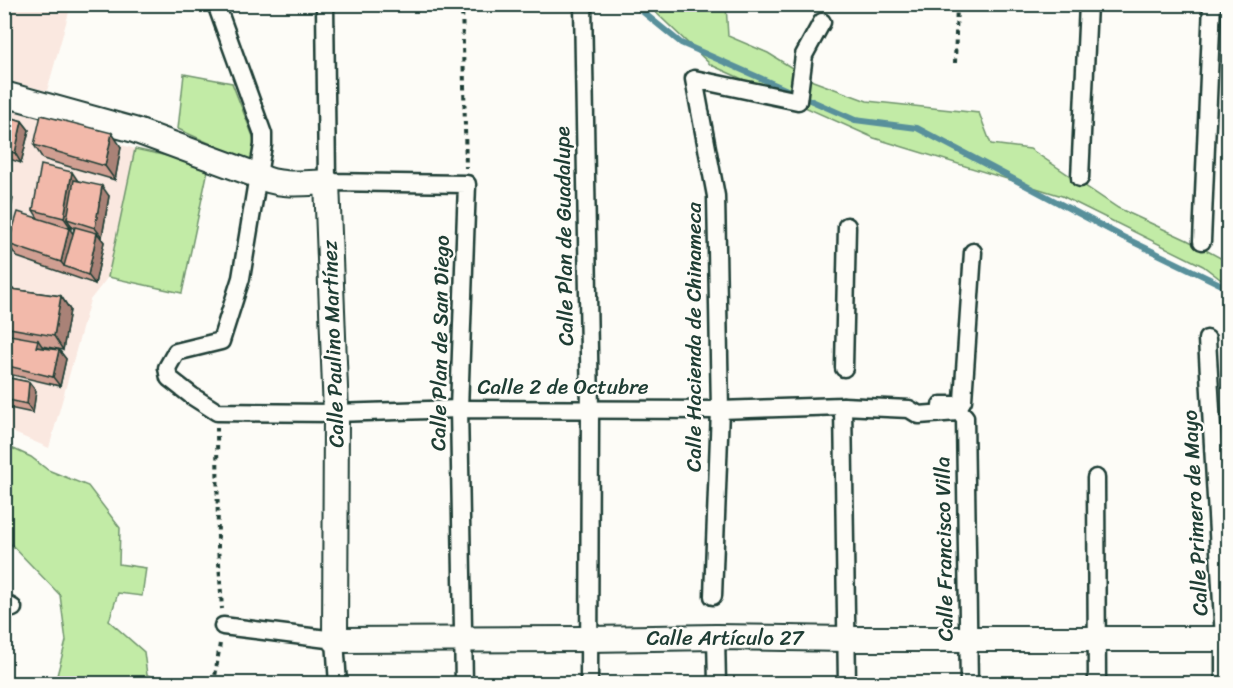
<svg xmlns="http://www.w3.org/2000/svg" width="1233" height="688" viewBox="0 0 1233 688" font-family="Sriracha,sans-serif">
<rect width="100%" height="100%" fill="#fdfcf7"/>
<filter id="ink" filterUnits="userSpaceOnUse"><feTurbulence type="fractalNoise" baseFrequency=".0167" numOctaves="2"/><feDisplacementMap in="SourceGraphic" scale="12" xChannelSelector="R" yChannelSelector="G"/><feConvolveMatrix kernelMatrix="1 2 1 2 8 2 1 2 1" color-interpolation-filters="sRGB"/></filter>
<g filter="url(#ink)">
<g fill="#fae8e0">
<polygon points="5,4 71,5 47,91 5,80"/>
<polygon points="5,109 32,116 135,149 108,277 90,300 49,448 5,429"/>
</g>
<g fill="#c2eba6" stroke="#70946d" stroke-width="1.5">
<polygon points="648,5 726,5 728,36 768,53 813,81 867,101 979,113 991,144 1030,149 1118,208 1187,240 1228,262 1228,285 1203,266 1062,196 874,138 711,65"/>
<polygon points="184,74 232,83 254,139 255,164 178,129"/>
<polygon points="135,149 209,165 182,293 108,277"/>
<polygon points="5,445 31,457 48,470 88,486 120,528 119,564 146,568 142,596 118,593 109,621 144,652 147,675 172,683 55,683 66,641 60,595 5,538"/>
</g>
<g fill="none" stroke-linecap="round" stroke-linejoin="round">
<polyline stroke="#59909b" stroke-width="6" points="633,4 681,43 855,120 917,128 1123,237 1228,288"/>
<g stroke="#1f3d34" stroke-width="21">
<g id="street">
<polyline points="216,4 263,134 263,145 241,278 221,341 176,352 167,368 169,378 192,396 217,412 336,413 459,409 720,410 843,406 909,409 919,415 957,412 962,414 965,417 969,684"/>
<polyline points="325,4 327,182 467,184 459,409 464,684"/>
<polyline points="583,4 590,410 589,684"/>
<polyline points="1080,178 1088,4"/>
<polyline points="1202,241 1212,4"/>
<polyline points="1207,339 1224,639 1224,684"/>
<polyline points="844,368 847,226"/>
<polyline points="941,405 960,405 963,400 973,252"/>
<polyline points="843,406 847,684"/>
<polyline points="1096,478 1097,684"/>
<polyline points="713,596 720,410 716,196 694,79 798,101 804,55 822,22"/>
<polyline points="4,603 13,608"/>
<polyline points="223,626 335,640 338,684"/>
<polyline points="716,637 717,684"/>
</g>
</g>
<g stroke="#1f3d34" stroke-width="28">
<path id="secondary" d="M4 94 134 130 259 176C279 187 305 183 327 182L336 413 335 640 589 639 716 637 847 639H1228"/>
</g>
<g stroke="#1f3d34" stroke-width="4" stroke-dasharray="4.5 4.5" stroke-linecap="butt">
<polyline points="462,4 466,168"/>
<polyline points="955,63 957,4"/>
<polyline points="217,427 218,547 222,609"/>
<polyline points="214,684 220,643"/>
</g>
<use href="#street" stroke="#fdfcf7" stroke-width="16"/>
<use href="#secondary" stroke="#fdfcf7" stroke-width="24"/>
</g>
<g fill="#d09f92" stroke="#1f3d34" stroke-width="1.5" fill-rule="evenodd">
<polygon points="4,115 22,121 29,130 21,163 4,157"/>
<polygon points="34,145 121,147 115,180 43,159"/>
<path d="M78 181 109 196 102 237H100L104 242 95 284 17 257 8 244 38 218 33 210ZM55 224 71 228V225L74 229 73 233Z"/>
<polygon points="4,288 61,296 70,310 63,350 42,346 43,348 59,350 66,359 60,386 4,373"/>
<polygon points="4,377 29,382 36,391 33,413 4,407"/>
</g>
<g fill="#a98277" stroke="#1f3d34" stroke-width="1.5">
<polygon points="22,121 29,130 21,163 15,153"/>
<polygon points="112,133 121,147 115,180 105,166"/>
<polygon points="72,172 78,181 67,219 71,225 71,228 64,218"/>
<polygon points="4,186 13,199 5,233 4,232"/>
<polygon points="102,186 109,196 102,237 95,228"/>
<polygon points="69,228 79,242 64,266 61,262"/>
<polygon points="97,233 104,242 95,284 88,275"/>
<polygon points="61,296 70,310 63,350 54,336"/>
<polygon points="38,340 44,349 36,347"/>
<polygon points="59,350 66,359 60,386 53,377"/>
<polygon points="29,382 36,391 33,413 27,404"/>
</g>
<g fill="#f2b9aa" stroke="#1f3d34" stroke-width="1.5">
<polygon points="4,115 22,121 15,153 4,150"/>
<polygon points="41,115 112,133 105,166 34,145"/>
<polygon points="41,165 72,172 64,218 33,210"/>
<polygon points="74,180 102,186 95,228 67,219"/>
<polygon points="18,212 69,228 61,262 8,244"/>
<polygon points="75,227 97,233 88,275 64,266"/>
<polygon points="4,288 61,296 54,336 4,327"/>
<polygon points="4,334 38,340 36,347 59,350 53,377 4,365"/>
<polygon points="4,377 29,382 27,404 4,399"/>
</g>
</g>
<g text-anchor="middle" stroke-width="4.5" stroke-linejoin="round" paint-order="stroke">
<g font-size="21" fill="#1f3d34" stroke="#fdfcf7">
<text transform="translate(564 236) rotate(-91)" y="7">Calle Plan de Guadalupe</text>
<text transform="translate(694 337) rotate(-90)" y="7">Calle Hacienda de Chinameca</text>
<text transform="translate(440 343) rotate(-89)" y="7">Calle Plan de San Diego</text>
<text transform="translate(333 344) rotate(-92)" y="7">Calle Paulino Martínez</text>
<text x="563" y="394">Calle 2 de Octubre</text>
<text transform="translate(1195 513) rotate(-93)" y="7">Calle Primero de Mayo</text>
<text transform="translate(944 549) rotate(-91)" y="7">Calle Francisco Villa</text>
<text x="725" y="645">Calle Artículo 27</text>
</g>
</g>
<rect width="1233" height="688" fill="none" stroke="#fdfcf7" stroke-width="24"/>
<rect x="12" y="12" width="1209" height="664" fill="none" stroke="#1f3d34" stroke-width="2" filter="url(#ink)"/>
</svg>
